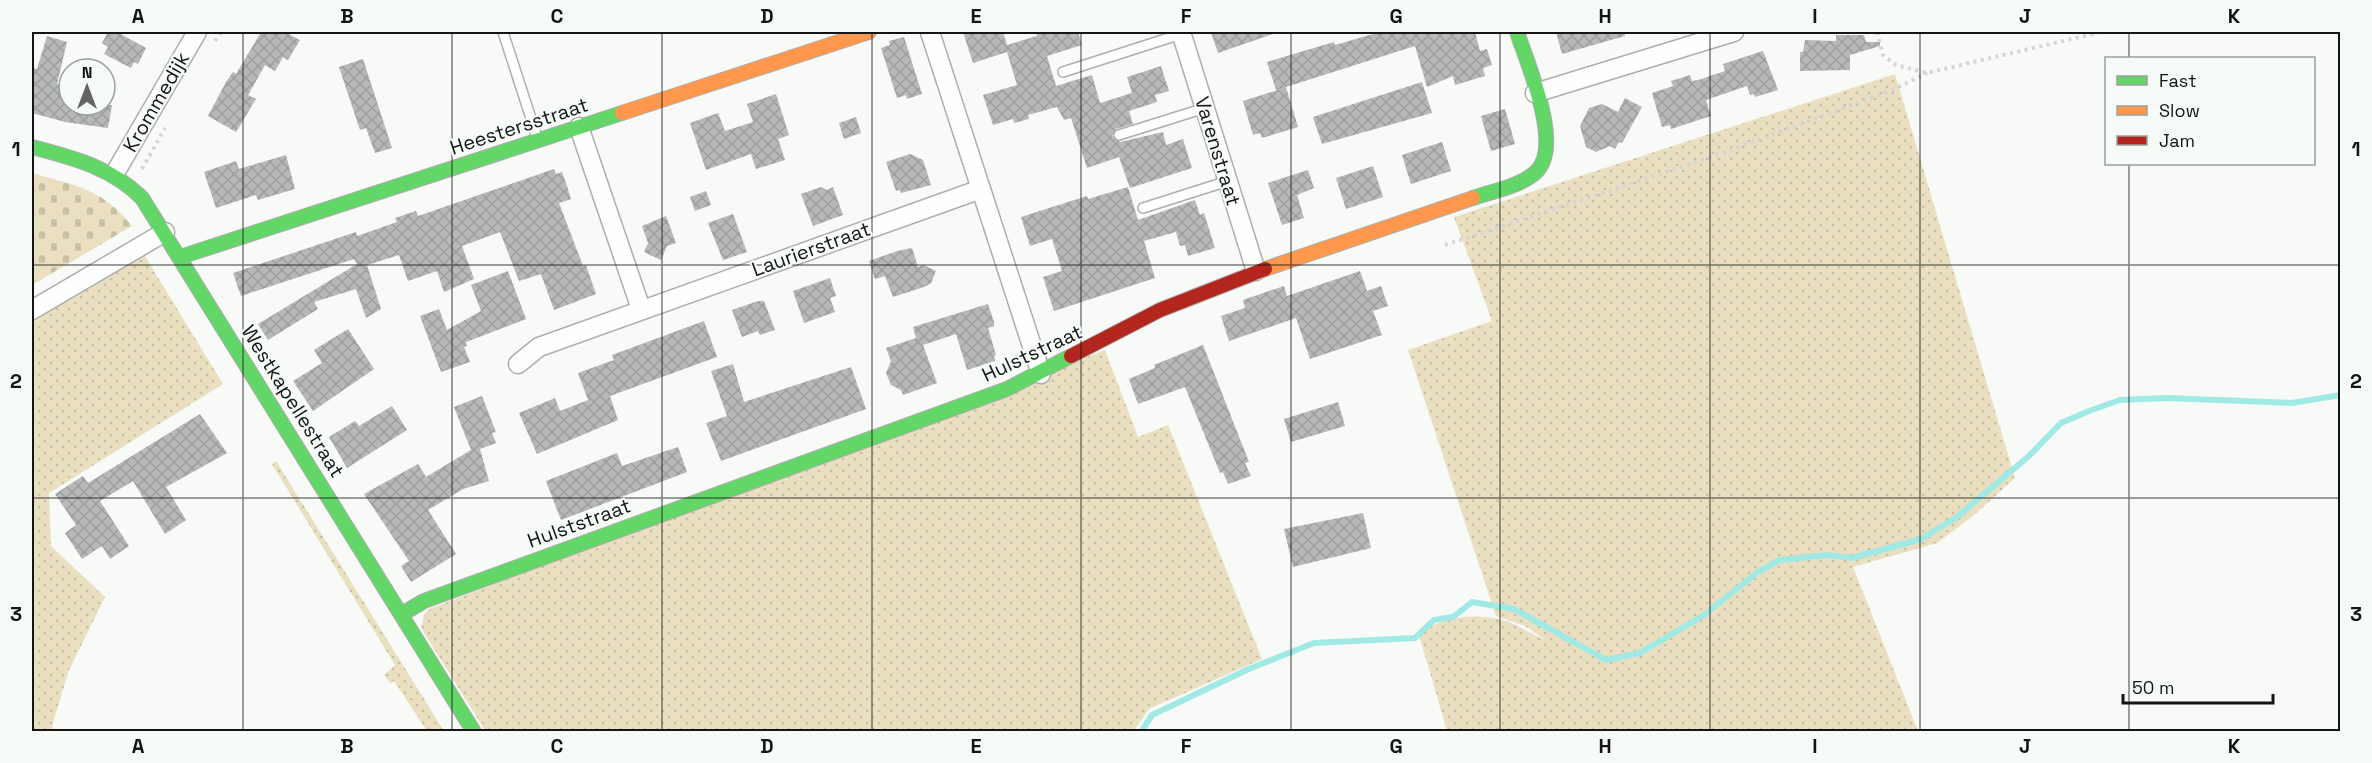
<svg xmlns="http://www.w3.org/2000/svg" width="2372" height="763" viewBox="0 0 2372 763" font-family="'Space Grotesk',sans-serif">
<defs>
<pattern id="grass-dots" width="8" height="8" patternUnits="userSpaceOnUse" patternTransform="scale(1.5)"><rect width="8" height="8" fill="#eae0c1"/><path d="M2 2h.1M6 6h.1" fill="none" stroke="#c8bfa5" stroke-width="1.8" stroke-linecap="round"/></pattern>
<pattern id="cemetery-stones" width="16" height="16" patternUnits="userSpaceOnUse" patternTransform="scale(1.5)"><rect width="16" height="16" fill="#eae0c1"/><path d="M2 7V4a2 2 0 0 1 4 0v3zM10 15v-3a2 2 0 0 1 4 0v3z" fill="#c8bfa5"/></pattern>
<pattern id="building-cross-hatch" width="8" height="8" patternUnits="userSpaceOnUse" patternTransform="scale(1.5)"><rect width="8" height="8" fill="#b7b9b8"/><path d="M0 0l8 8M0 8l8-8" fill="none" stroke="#9c9e9d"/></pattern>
</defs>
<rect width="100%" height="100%" fill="#f8faf8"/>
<g fill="url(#grass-dots)">
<path d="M1895 74 2015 478 1973 516 1937 543 1853 567 1918 731H1447L1419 635C1438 617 1473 613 1499 619 1516 623 1530 634 1546 640L1525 626 1496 616 1408 350 1492 321 1454 217Z"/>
<polygon points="143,253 223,384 49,493 51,546 105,597 69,670 52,726 55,731 32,731 32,318"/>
<polygon points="1105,350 1138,437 1168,425 1262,659 1149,709 1134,731 486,732 421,628 424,615 429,609"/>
<polygon points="276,461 444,731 427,731 394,681 390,683 384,675 395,665 272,464"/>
</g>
<path fill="url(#cemetery-stones)" d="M32 173C75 185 103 189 132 226L32 285Z"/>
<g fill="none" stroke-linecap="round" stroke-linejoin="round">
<polyline stroke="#a1e9e4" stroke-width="6" points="1141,732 1152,715 1251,668 1314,643 1415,638 1434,620 1453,617 1472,602 1514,609 1606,660 1640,653 1704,615 1758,572 1780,560 1827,555 1852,558 1921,539 1957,517 2029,456 2061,423 2089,411 2120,400 2166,398 2292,403 2340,395"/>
</g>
<g fill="url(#building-cross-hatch)">
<polygon points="108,32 117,32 146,48 138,64 134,62 131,68 104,54 108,47 102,43"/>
<polygon points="261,32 285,32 300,40 288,60 283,57 275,71 265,65 248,95 256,99 236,132 208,116 226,82 233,72 236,74"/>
<polygon points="963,32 1003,32 1007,45 1037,36 1036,32 1078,32 1082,45 1047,56 1056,86 1092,75 1100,103 1132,93 1127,77 1161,66 1169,91 1155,95 1157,102 1129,111 1133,124 1116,129 1112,136 1120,142 1163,132 1166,145 1183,139 1192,168 1130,188 1119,157 1087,168 1071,118 1064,120 1057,107 1028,115 1029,119 1014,123 1013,119 993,125 983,95 1017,85 1007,52 973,63"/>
<polygon points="1211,32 1272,32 1273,34 1218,53"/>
<polygon points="1380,32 1475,32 1480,51 1487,49 1492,65 1483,68 1485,76 1455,85 1453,76 1427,87 1415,46 1286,87 1298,127 1262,138 1260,133 1253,135 1243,101 1281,89 1276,90 1267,62 1334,42 1335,45"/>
<polygon points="1556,32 1624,32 1625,36 1562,54"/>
<polygon points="1836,35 1864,35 1866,42 1880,42 1880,46 1850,55 1850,70 1800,71 1800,52 1803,52 1805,40 1836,41"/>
<polygon points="47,36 67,42 57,84 69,86 69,105 112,105 108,128 65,122 32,113 32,68 37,69"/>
<polygon points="904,37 922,94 907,99 906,95 897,98 881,48 890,45 889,41"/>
<polygon points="1763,51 1778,90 1755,97 1754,94 1750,95 1747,86 1706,100 1711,116 1671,129 1670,125 1662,127 1652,93 1673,86 1671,81 1690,75 1692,81 1698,80 1725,71 1723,64"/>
<polygon points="363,59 392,148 375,153 366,128 360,130 339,67"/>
<polygon points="1422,82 1432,113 1322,144 1313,117"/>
<polygon points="776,94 789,135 778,139 785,160 756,169 751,154 706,170 690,123 718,113 725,131 753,122 747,104"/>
<polygon points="1625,98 1642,107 1622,143 1619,142 1615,149 1610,146 1596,152 1586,147 1580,126 1589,108 1602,104 1618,112"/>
<polygon points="1505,109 1515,144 1491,151 1481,116"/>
<polygon points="856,117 861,133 844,139 839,123"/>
<polygon points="1442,142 1451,171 1411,184 1402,155"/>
<polygon points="910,154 923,160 931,185 901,193 900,190 896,191 886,162"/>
<polygon points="286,155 295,189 258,200 256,195 216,208 204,172 236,161 239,169"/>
<polygon points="1373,166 1383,197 1346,209 1336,178"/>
<polygon points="554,169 556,174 562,172 567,186 571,199 559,203 583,266 586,265 596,294 554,310 541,274 519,281 500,232 462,246 474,279 444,292 437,271 408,281 399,255 367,265 381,309 366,318 356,289 314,302 318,309 268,340 258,324 357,264 354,259 241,296 233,273 356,232 357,236 397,222 395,218 416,211 418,216"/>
<polygon points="1308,170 1314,188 1297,195 1304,218 1282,225 1268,183"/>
<polygon points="821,187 827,190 833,187 843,215 813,226 801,194"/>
<polygon points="1128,187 1138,220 1195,200 1200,215 1204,213 1215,248 1188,256 1185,245 1180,246 1176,232 1144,241 1155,278 1054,311 1043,277 1062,271 1052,239 1030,246 1021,217 1087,196 1088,199"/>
<polygon points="706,191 711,205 695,211 690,197"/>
<polygon points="733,214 747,252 723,260 708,223"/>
<polygon points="666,216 676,243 667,246 661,260 644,252 648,243 642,226"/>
<polygon points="912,248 918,267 923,265 936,271 931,283 924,287 893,297 885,276 875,279 869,261 897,251"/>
<polygon points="508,271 526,319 466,342 467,346 464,347 470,362 441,372 420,316 439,309 447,330 481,311 471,285"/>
<polygon points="1360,271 1367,291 1381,286 1388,306 1373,311 1382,335 1310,359 1296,318 1229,341 1221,316 1245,308 1243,300 1284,286 1287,296"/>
<polygon points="830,278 836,296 830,298 835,312 804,323 793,291"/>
<polygon points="758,301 764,301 775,330 760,335 758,331 742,337 732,310"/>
<polygon points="988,304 994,322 994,326 988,328 996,355 994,356 995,361 967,370 956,334 923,345 937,383 903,395 901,390 891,385 886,373 891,361 886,348 916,338 913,327"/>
<polygon points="704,321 717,357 610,396 618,420 537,454 519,413 555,398 560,411 588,400 578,373 614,360 612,355"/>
<polygon points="348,329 374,369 313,411 293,381 322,363 314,350"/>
<polygon points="1203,345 1249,462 1245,463 1251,476 1228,484 1223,472 1220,473 1185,387 1138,404 1129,379 1155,368 1154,365"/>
<polygon points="733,364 744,402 851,367 866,409 721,461 706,423 727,416 711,371"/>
<polygon points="482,396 496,432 492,433 496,443 480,449 489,481 463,489 428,510 456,554 411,582 401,566 409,561 364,494 418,464 426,477 471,450 454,407"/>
<polygon points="1338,402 1345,426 1291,442 1284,419"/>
<polygon points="392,406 407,430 347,468 329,437 355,421 359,426"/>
<polygon points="200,414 227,453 166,487 186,520 165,534 133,481 100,501 129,546 110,559 102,546 82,559 65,533 76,525 55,494 83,476 88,483"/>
<polygon points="678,447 687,472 561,520 546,481 617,453 622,466"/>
<polygon points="1363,513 1371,548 1293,567 1284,529"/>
</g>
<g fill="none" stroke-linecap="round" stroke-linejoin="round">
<g stroke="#adaead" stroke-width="12">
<g id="lane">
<polyline points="503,32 537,137"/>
<polyline points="1063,72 1181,34"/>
<polyline points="1119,135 1205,108"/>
<polyline points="1143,208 1228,181"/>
</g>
</g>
<g stroke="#adaead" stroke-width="21">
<g id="street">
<polyline points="930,32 1041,374"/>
<polyline points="1181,32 1256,271"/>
<polyline points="1535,93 1734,32"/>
<polyline points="579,127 641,309"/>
<polyline points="115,173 197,32"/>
<polyline points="32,310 165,232"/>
<polyline points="518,364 539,347 981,189"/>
</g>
</g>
<g stroke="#adaead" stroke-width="16">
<g id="fast">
<path d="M32 147C73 158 111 167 142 198L474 732"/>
<path d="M1473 198C1493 191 1522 186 1537 171 1563 144 1527 63 1517 32"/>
<polyline points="180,257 622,113"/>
<polyline points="402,614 424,601 1007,389 1071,356"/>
</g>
</g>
<g stroke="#adaead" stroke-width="16">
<g id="slow">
<polyline points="622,113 869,32"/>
<polyline points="1265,269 1473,198"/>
</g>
</g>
<g stroke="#adaead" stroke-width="16">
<polyline id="jam" points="1071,356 1160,310 1265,269"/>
</g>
<g stroke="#d3d5d3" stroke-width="4" stroke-dasharray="3 4.5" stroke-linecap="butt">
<polyline points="1877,32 1883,55 1896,65 1927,73 2101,32"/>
<polyline points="215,41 221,32"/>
<polyline points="142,169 165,128"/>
<polyline points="1445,245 1711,157 1890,91 1927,73"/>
</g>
<use href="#lane" stroke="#fefefe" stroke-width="9"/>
<use href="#street" stroke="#fefefe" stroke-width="18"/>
<use href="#fast" stroke="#63d668" stroke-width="14"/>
<use href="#slow" stroke="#ff974d" stroke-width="14"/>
<use href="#jam" stroke="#b3261e" stroke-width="14"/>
</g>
<path fill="none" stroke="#131413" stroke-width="1.5" stroke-opacity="0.55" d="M243 32V732M452 32V732M662 32V732M872 32V732M1081 32V732M1291 32V732M1500 32V732M1710 32V732M1920 32V732M2129 32V58M2129 164V732M32 265H2340M32 498H2340"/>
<g text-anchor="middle" stroke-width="4.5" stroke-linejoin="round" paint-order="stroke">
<g font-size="20" fill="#131413" stroke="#f7fbf7">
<text transform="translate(156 102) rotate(-60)" y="7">Krommedijk</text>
<text transform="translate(519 126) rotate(-18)" y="7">Heestersstraat</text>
<text transform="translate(1218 151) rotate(73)" y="7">Varenstraat</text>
<text transform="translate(811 249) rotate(-20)" y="7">Laurierstraat</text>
<text transform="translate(1032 353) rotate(-25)" y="7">Hulststraat</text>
<text transform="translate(293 401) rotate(58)" y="7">Westkapellestraat</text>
<text transform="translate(579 523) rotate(-20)" y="7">Hulststraat</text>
</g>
</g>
<rect width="2372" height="763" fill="none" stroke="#f7fbf7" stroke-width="66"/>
<rect x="2105" y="57" width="210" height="108" fill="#f7fbf7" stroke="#9c9f9c" stroke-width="1.5"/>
<rect x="2117" y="76" width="30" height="9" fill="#63d668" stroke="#9c9f9c" stroke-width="1.5"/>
<text x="2159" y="87" font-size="18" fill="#131413">Fast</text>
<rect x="2117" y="106" width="30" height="9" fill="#ff974d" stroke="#9c9f9c" stroke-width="1.5"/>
<text x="2159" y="117" font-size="18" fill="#131413">Slow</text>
<rect x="2117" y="136" width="30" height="9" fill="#b3261e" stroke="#9c9f9c" stroke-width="1.5"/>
<text x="2159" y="147" font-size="18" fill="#131413">Jam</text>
<g transform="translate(87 87)"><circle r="28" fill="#f7fbf7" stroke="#9c9f9c" stroke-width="1.5"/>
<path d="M0-4.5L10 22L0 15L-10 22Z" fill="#636463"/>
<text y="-9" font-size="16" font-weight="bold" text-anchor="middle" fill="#131413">N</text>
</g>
<path d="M2123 694v9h150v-9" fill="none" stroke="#131413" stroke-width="3"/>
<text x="2132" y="694" font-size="18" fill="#131413" stroke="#f7fbf7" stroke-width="4.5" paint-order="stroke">50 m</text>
<rect x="33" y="33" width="2306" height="697" fill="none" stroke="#131413" stroke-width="2"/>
<g font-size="20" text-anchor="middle" font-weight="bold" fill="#131413">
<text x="138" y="23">A</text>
<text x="347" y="23">B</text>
<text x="557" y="23">C</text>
<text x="767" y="23">D</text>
<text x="976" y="23">E</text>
<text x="1186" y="23">F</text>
<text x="1396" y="23">G</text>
<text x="1605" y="23">H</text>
<text x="1815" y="23">I</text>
<text x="2025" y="23">J</text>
<text x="2234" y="23">K</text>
<text x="16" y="156">1</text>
<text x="2356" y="156">1</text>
<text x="16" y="388">2</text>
<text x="2356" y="388">2</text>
<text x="16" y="621">3</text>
<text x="2356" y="621">3</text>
<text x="138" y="753">A</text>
<text x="347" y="753">B</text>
<text x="557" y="753">C</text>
<text x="767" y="753">D</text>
<text x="976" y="753">E</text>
<text x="1186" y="753">F</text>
<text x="1396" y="753">G</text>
<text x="1605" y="753">H</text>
<text x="1815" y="753">I</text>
<text x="2025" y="753">J</text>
<text x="2234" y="753">K</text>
</g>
</svg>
